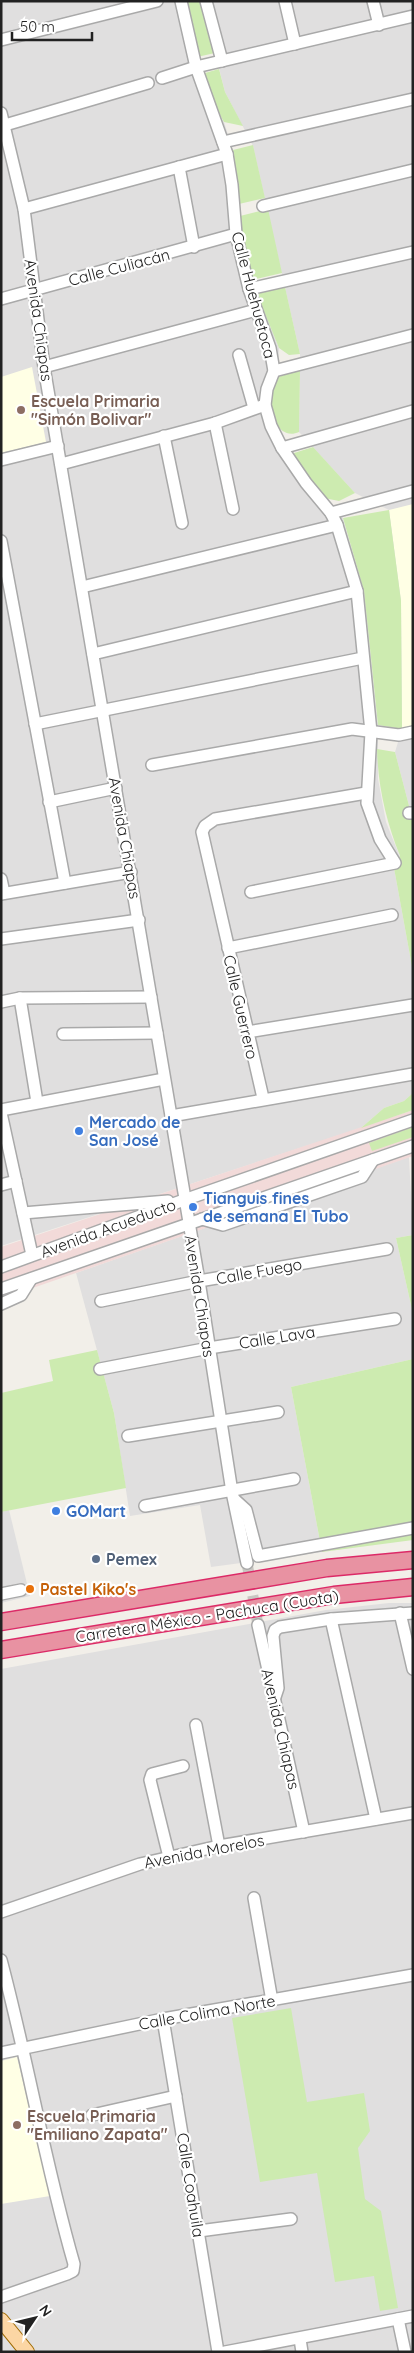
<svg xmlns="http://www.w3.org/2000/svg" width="414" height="2353" viewBox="0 0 414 2353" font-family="Quicksand,sans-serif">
<rect width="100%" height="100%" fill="#f2efe9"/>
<g fill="#e0dfdf">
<polygon points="1,1 186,1 197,57 205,73 211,99 224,122 233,150 240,216 252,280 279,348 278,377 270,402 277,426 291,454 324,498 343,518 364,591 378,725 378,779 386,822 400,857 394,868 413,972 413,1093 404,1101 384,1108 361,1128 1,1246"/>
<polygon points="202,1 413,1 413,821 395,752 402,729 389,510 355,493 299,432 300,354 253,146 225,92"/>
<polygon points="409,1157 413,1235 396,1238 413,1314 413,1359 291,1387 322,1552 211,1567 200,1505 130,1516 114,1413 76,1273"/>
<polygon points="9,1510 30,1596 1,1603 1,1512"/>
<polygon points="389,1603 413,1603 413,2352 1,2352 1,1669 326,1610"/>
</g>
<polygon fill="#f2dad9" points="413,1110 413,1156 1,1299 1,1247"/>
<g fill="#ffffe5">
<polygon points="32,367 46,442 1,453 1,377"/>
<polygon points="413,504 413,726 402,729 401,601 389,510"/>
<polygon points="17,2057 50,2196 1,2204 1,2061"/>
</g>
<g fill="#cdebb0">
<polygon points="186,1 202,1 215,53 197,57"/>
<polygon points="219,69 225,92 243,126 224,122 211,99 205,73"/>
<polygon points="253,145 265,198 239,204 233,150"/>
<polygon points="268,209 282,273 252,280 242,240 240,216"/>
<polygon points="285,287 300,354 289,355 279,348 257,294"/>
<path d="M300 370 299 432C281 440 272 419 270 404 269 396 276 384 278 377Z"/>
<polygon points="313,447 355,493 339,501 324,498 291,454"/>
<polygon points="389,510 401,601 402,729 378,725 364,591 343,518"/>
<path d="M377 749 395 752 413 821V972L394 868 400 856C386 821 378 787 377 749Z"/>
<polygon points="413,1093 413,1110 361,1128 384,1108 404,1101"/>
<polygon points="413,1127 413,1137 372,1151 369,1143"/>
<polygon points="413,1235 413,1314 396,1238"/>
<polygon points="97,1350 114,1413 126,1488 1,1512 1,1393 53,1381 49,1360"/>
<polygon points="413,1359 413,1540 322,1552 291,1387"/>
<polygon points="291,2008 307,2102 364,2093 370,2131 358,2148 365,2199 381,2211 398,2308 380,2311 374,2276 335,2282 317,2173 260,2182 232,2018"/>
</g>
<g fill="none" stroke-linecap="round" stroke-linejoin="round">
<polyline stroke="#c8c6c1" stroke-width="11" stroke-dasharray="11 5.5" stroke-linecap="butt" points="247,1563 258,1625"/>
<g stroke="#a9a9a9" stroke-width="14">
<g id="minor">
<polyline points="181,1 196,67 227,154 232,185 236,234 249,289 270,348 274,371 267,389 265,405 271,426 282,448 306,483 331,513 337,525 357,591 371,732 367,803 380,839 395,863 251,892"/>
<polyline points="206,1 222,61"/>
<polyline points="285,1 295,44"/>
<polyline points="373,1 379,25"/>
<polyline points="1,40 157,1"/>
<polyline points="162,78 196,67 413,16"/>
<polyline points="1,113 24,209 44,367 199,1281 232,1492 247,1563"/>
<polyline points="5,125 148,83"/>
<polyline points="223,142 413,99"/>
<polyline points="179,167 194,247"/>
<polyline points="263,206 413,170"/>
<polyline points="24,209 227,154"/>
<polyline points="249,289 413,252"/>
<polyline points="1,299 236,234"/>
<polyline points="239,355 254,408"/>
<polyline points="44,367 256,310"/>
<polyline points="274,371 413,335"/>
<polyline points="215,423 233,509"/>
<polyline points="164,436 182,523"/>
<polyline points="282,448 413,411"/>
<polyline points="1,460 58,446"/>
<polyline points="61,464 215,423 265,405"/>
<polyline points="331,513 413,491"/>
<polyline points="1,541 65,883"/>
<polyline points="82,587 337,525"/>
<polyline points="93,654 357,591"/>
<polyline points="35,724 363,658"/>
<polyline points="152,765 352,729 399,735 413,732"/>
<polyline points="49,802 116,788"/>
<polyline points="409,813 413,813"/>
<polyline points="1,879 4,893"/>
<polyline points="1,894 131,872"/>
<polyline points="1,939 139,920"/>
<polyline points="228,948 392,915"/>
<polyline points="20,998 37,1102"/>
<polyline points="1,1002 20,998 151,997"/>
<polyline points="247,1032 413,1005"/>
<polyline points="63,1034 157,1033"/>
<polyline points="263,1098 202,832 205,826 215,819 366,793"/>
<polyline points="1,1110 164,1079"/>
<polyline points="1,1113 32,1255"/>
<polyline points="171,1116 413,1074"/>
<polyline points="1,1185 16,1181"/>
<polyline points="23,1213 168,1201"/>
<polyline points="202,1219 223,1225 362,1177 373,1160"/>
<polyline points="1,1267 184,1200 413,1120"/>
<polyline points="1,1289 413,1146"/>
<polyline points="101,1301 199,1281 387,1249"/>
<polyline points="1,1304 21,1295 31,1279"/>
<polyline points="100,1369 209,1348 395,1319"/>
<polyline points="128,1436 278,1412"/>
<polyline points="235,1500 246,1510 258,1556 413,1528"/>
<polyline points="145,1506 294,1479"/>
<polyline points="1,1594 21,1590"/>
<polyline points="400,1613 413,1669"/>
<polyline points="331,1619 376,1819"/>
<polyline points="258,1625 304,1832"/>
<polyline points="274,1700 278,1688 273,1636 275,1630 280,1627 331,1619 413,1613"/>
<polyline points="196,1725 219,1846"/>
<polyline points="169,1857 150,1780 152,1774 183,1766"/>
<polyline points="254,1898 272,2001"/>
<polyline points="1,1912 140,1864 219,1846 413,1813"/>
<path d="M1 1960C28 2061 45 2164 74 2264L73 2271 67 2274 1 2297"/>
<polyline points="163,2019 218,2352"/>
<polyline points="1,2053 163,2019 413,1975"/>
<polyline points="92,2115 176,2096"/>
<polyline points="199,2231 291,2219"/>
<polyline points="398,2319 405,2352"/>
<polyline points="300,2339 302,2352"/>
<polyline points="225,2352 413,2316"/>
</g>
</g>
<g stroke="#a06b00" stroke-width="16">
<polyline id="major" points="1,2320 27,2352"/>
</g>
<g stroke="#dc2a67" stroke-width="19">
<g id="highway">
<polyline points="1,1622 327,1568 413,1560"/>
<polyline points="1,1650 334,1595 413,1587"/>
</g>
</g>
<use href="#minor" stroke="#fff" stroke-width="11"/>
<use href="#major" stroke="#fcd6a4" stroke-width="14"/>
<use href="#highway" stroke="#e892a2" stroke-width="16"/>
</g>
<g fill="#8d6e63" stroke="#fff" stroke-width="2">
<circle cx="21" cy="410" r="5"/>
<circle cx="17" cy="2125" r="5"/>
</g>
<g fill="#3f7fe0" stroke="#fff" stroke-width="2">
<circle cx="79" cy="1131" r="5"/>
<circle cx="193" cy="1207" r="5"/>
<circle cx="56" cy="1511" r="5"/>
</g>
<circle fill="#5c6f8a" stroke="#fff" stroke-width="2" cx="96" cy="1559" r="5"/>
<circle fill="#e8710a" stroke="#fff" stroke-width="2" cx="30" cy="1589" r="5"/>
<g text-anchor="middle" stroke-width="4.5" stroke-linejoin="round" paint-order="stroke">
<g font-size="16" fill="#222" stroke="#fff">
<text transform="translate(119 267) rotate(-15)" y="6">Calle Culiacán</text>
<text transform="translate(254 295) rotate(75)" y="6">Calle Huehuetoca</text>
<text transform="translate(39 320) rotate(82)" y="6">Avenida Chiapas</text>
<text transform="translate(125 838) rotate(80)" y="6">Avenida Chiapas</text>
<text transform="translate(241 1007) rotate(77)" y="6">Calle Guerrero</text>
<text transform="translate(108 1228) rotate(-20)" y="6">Avenida Acueducto</text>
<text transform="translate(259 1271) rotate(-10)" y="6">Calle Fuego</text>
<text transform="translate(200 1296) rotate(81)" y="6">Avenida Chiapas</text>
<text transform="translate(277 1337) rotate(-9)" y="6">Calle Lava</text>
<text transform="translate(207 1616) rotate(-9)" y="6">Carretera México - Pachuca (Cuota)</text>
<text transform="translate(281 1729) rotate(77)" y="6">Avenida Chiapas</text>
<text transform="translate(204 1851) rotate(-11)" y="6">Avenida Morelos</text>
<text transform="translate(207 2012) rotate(-10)" y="6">Calle Colima Norte</text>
<text transform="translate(191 2185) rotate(81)" y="6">Calle Coahuila</text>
</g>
<g font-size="16" font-weight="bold" fill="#785e54" stroke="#fff" text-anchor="start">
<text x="31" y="407">Escuela Primaria<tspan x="31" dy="18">"Simón Bolivar"</tspan></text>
<text x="27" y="2122">Escuela Primaria<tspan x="27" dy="18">"Emiliano Zapata"</tspan></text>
</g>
<g font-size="16" font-weight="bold" fill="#366cbe" stroke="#fff" text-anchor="start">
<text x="89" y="1128">Mercado de<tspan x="89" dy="18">San José</tspan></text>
<text x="203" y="1204">Tianguis fines<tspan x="203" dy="18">de semana El Tubo</tspan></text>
<text x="66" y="1517">GOMart</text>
</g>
<g font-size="16" font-weight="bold" fill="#4e5e75" stroke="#fff" text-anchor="start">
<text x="106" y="1565">Pemex</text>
</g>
<g font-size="16" font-weight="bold" fill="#c56008" stroke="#fff" text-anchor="start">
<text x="40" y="1595">Pastel Kiko's</text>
</g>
</g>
<rect width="414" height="2353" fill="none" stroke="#222222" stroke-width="5"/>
<g transform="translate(35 2318) rotate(55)" stroke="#ffffff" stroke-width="4" paint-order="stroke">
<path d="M0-4L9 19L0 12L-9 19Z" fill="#222222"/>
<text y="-8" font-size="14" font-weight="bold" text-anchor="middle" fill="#222222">N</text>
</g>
<path d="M12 32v8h80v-8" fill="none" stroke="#222222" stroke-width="2.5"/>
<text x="20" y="32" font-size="15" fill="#222222" stroke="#ffffff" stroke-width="4" paint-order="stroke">50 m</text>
</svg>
